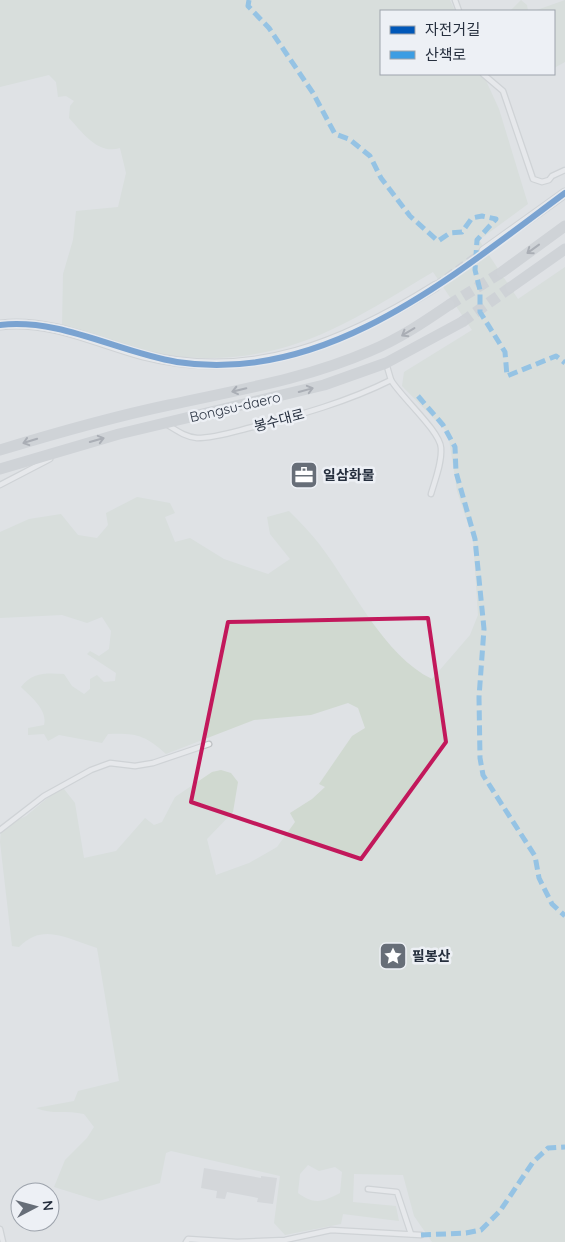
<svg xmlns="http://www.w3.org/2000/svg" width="565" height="1242" viewBox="0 0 565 1242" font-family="Quicksand,'Noto Sans KR',sans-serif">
<rect width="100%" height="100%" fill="#dfe2e5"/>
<g fill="#d0d9d0" fill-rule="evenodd">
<path d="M0 0H450L455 11H381V74H483L499 109 528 204 479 240 518 299 565 267V1242H432L414 1216 403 1175 354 1174 353 1202 396 1206 399 1221 343 1214 341 1224 285 1235 274 1223 280 1176 171 1151 166 1153 160 1183 99 1201 54 1187 65 1160 87 1138 94 1127 84 1114C68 1110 51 1115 36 1108L74 1101 78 1091 119 1081 97 948C68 939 43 922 19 947L12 946 0 842 1 828 26 816 56 791 64 789 75 803 84 858 116 851 145 818 154 825 162 822 175 797 212 772 221 770 231 773 238 782 233 812 207 839 216 875 249 863 277 847 295 822 290 813 312 799 325 787 319 784 352 736 365 728 358 708 348 703 311 715 254 720 166 754C145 735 136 733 108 734L102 743 59 735 48 741 44 734 28 735V728L44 725C48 710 31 697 21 687 32 672 47 673 64 674L72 686 84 694 90 689V679L97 675 104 682 115 681 116 673 87 654 90 651 99 656 109 649 111 631 102 617 87 623 62 615 0 618V532L29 519 61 514 78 535 97 538 108 525 106 513 137 497 170 503 175 513 165 517 175 542 190 538 224 559 268 574 290 559 270 534 267 517 289 511C300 522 311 533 320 545 352 587 384 656 432 679L470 635 478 615 473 539 457 491 448 433 402 386 404 372 472 330 433 272C348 323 288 365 183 357 143 354 101 338 62 327L63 274 73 240 76 211 118 207 126 173 120 148C98 155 83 133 69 118L70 106 74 101 66 96 58 97 56 82 49 75 0 87ZM308 1165 319 1171 335 1167 342 1172 340 1193C323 1202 314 1205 298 1193L300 1174Z"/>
<polygon points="521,0 527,5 528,11 510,11"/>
<polygon points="565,0 565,62 554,68 554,11 534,11"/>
</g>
<polygon fill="#c7cacd" points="204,1168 261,1178 261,1176 277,1178 273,1204 257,1202 258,1198 227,1192 225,1199 216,1198 217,1191 201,1188"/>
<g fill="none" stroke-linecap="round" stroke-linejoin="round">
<polyline stroke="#babec4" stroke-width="9" stroke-dasharray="9 4.5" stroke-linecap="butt" points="436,286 484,251"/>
<g stroke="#babec4" stroke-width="11" stroke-dasharray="11 5.5" stroke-linecap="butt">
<polyline points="449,305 502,272"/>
<polyline points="462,322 511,287"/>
</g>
<g stroke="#bdc0c3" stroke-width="7">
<g id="service">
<polyline points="455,0 459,11"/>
<polyline points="483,74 503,91 533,179 542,182 549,180 552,176 565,170"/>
<path d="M391 380C401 397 440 431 441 448 442 463 435 480 431 494"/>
<path d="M166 424C176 430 185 437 197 438 216 438 236 431 253 427 300 415 347 402 391 380L386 363"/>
<polyline points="0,485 50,459"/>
<polyline points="0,830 44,796 91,770 110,763 135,766 153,763 209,744"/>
<polyline points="368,1189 397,1192 411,1234"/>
<polyline points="0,1229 3,1242"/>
<polyline points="186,1242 188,1239 237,1242 285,1240 331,1230 421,1235"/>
</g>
</g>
<g stroke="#bdc0c3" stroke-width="11">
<g id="minor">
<polyline points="484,251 565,193"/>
<path d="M0 325C50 319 95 342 143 355 252 383 345 343 436 286"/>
</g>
</g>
<use href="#service" stroke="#eff0f2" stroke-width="4.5"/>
<use href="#minor" stroke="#eff0f2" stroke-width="9"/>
<g stroke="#bdc0c5" stroke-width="11">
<polyline points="502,272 565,226"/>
<polyline points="511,287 565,249"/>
<path d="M0 450C56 433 112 417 169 405 237 390 306 379 370 351 399 339 424 322 449 305"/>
<polyline points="0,469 119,434 324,385 386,363 462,322"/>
</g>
<g stroke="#3c9de3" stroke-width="5" stroke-dasharray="10 5" stroke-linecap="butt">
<polyline points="249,0 248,6 269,28 313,93 335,134 349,139 370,156 381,178 410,216 438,241 450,233 462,232 472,218 482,216 496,219 477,240 475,270 480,290 480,312 505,352 507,376 556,356 565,363"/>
<polyline points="418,396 443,425 455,447 456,472 475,539 484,629 479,697 480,758 483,775 535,856 539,878 552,904 565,916"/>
<polyline points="421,1235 466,1233 481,1230 500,1211 533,1162 548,1148 565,1147"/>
</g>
<g stroke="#edf0f5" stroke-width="9">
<path id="cycleway" d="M0 325C61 318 117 352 177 362 326 385 454 275 565 193"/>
</g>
<use href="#cycleway" stroke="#0057b8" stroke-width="6"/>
</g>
<defs><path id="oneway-shaft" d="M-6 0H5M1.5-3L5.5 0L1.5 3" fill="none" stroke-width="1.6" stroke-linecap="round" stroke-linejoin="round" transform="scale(1.25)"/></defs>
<g stroke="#6a707b">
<use href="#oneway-shaft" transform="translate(533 249) rotate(144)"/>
<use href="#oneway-shaft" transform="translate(408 332) rotate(149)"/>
<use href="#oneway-shaft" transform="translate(239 390) rotate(167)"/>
<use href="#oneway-shaft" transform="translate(306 390) rotate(-15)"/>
<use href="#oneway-shaft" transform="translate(97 440) rotate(-16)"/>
<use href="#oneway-shaft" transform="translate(30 441) rotate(163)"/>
</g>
<path d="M0 0H565V1242H0ZM428 618 446 742 361 859 191 802 228 622Z" fill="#dfe2e5" fill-opacity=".55" fill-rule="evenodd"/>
<path fill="none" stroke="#c2185b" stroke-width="4" stroke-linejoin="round" d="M428 618 446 742 361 859 191 802 228 622Z"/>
<defs>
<g id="office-square" transform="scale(1.4375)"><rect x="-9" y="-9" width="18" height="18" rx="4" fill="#676e78" stroke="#edf0f5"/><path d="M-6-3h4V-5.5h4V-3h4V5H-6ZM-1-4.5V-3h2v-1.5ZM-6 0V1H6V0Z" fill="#fff"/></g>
<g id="sight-square" transform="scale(1.4375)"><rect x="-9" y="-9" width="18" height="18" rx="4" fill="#676e78" stroke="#edf0f5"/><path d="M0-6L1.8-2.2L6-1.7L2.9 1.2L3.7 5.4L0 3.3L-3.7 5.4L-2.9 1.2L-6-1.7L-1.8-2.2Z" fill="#fff"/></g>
</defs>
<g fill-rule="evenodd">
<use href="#office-square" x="304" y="475"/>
<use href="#sight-square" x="393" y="956"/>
</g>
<g text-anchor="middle" stroke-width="5" stroke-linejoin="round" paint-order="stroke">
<g font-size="14" fill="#262f3e" stroke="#edf0f5">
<text transform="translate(235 407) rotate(-13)" y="5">Bongsu-daero</text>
<text transform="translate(279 420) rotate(-15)" y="5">봉수대로</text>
</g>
<g font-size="14" font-weight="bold" fill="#262f3e" stroke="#edf0f5" text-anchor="start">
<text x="323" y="480">일삼화물</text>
<text x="412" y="961">필봉산</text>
</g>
</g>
<rect x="380" y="10" width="175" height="65" fill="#edf0f5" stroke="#9da3ac"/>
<rect x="390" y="26" width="25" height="8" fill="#0057b8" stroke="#9da3ac"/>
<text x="425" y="35" font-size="15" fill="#262f3e">자전거길</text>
<rect x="390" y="51" width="25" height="8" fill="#3c9de3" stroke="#9da3ac"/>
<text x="425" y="60" font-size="15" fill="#262f3e">산책로</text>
<g transform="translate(35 1207) rotate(84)"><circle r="24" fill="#edf0f5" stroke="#9da3ac"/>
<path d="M0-4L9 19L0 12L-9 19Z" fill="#676e78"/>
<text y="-8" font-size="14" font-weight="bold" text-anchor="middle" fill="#262f3e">N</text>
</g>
</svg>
